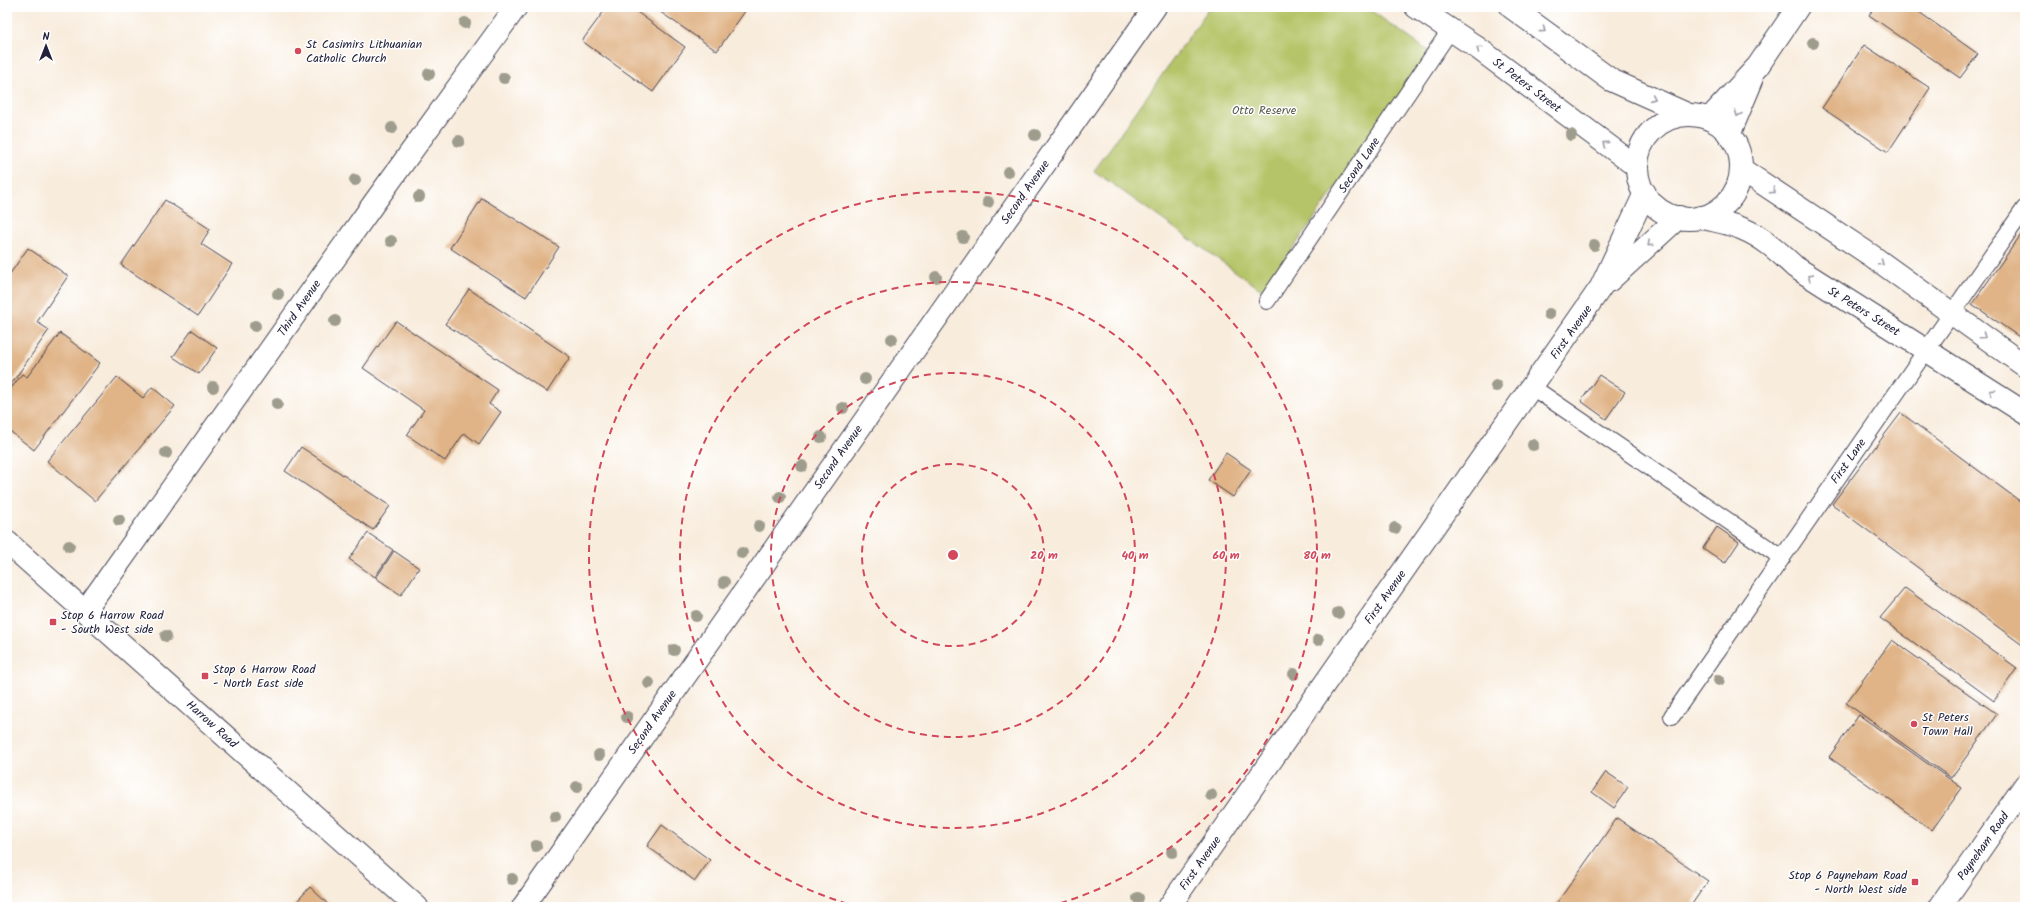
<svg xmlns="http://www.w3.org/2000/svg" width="2032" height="914" viewBox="0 0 2032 914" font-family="Kalam,sans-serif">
<rect width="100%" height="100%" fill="#fff"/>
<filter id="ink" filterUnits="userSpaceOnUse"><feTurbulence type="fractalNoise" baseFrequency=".025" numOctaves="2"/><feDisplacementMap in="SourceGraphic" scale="8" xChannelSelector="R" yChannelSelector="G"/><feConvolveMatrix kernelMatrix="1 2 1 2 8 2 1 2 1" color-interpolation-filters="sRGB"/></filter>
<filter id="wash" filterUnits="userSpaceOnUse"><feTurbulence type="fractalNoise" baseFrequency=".012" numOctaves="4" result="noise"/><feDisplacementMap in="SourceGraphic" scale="16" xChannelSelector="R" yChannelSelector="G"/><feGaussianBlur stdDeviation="0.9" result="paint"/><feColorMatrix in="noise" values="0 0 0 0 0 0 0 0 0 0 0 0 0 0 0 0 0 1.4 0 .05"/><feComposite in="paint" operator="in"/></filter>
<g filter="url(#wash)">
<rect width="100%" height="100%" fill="#f8ecdc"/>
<polygon fill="#b5c467" stroke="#6c7351" points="1210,7 1366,7 1431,53 1263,291 1094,171"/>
<g id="blocks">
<g fill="#e0b487">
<polygon points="607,7 630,7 685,47 653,92 582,41"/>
<polygon points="653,7 748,7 717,51"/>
<polygon points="1875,7 1912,7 1978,54 1960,78 1869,15"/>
<polygon points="1864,45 1930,88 1888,152 1822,108"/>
<polygon points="482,198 559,247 526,297 450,248"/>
<polygon points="165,200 210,229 201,244 232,264 198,316 121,265"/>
<polygon points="2025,229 2025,341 1972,304"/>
<polygon points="28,248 68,276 37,322 49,330 7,390 7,278"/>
<polygon points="469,289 570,357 547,392 445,324"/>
<polygon points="396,321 498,390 489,404 501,412 479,444 464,433 445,461 407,435 424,410 363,368"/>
<polygon points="192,330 217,348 199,374 173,357"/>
<polygon points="60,333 100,363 34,450 7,429 7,394 22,374 27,377"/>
<polygon points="1599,375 1625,392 1606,419 1581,401"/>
<polygon points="117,377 143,398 152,387 175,406 95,501 47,461"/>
<polygon points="1901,413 2025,505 2025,647 1832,504"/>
<polygon points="301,447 390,506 373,530 285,471"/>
<polygon points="1226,453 1251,470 1233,497 1208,480"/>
<polygon points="1717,527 1739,542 1725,563 1703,548"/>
<polygon points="368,533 393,550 375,577 349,559"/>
<polygon points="394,551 419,568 401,595 376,578"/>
<polygon points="1905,588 2017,668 1994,701 1880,618"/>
<polygon points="1892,640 1997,714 1951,778 1846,703"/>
<polygon points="1859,715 1962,788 1932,830 1829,757"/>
<polygon points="1606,772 1628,787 1614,808 1592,792"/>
<polygon points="1617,818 1708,881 1690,907 1554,907"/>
<polygon points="662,825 710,860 695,881 647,846"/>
<polygon points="310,887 331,907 292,907"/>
</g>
</g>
</g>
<g filter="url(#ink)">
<use href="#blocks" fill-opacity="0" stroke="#424053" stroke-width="1"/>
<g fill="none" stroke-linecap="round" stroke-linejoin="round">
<g stroke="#424053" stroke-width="18">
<g id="lane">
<polyline points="1267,301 1451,29"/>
<polyline points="1532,387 1781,557"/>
<polyline points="1672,716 2025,208"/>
</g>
</g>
<g stroke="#424053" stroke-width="24">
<g id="street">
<polyline points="1416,7 1475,46 1637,167"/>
<polyline points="1511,7 1611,80 1689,115"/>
<circle cx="1689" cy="167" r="52"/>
<polyline points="1709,119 1758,66 1798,7"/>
<polyline points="1729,135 1752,80"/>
<polyline points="1741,169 1872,256 2025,366"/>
<path d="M1700 217C1714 221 1730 223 1743 229 1763 237 1779 252 1795 267L2025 413"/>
<polyline points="1609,281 1679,217"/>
<polyline points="85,611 374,203 516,7"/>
<polyline points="523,907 1155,7"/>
<polyline points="1169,907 1601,287 1645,193"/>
</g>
</g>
<g stroke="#424053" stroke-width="24">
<polyline id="secondary" points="7,542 417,907"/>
</g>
<g stroke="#424053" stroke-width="24">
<polyline id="primary" points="1940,907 2025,785"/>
</g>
<use href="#lane" stroke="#fff" stroke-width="16"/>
<use href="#street" stroke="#fff" stroke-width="22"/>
<use href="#secondary" stroke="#fff" stroke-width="22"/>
<use href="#primary" stroke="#fff" stroke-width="22"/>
</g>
<g fill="#9e9c8c">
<circle cx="465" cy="23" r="6"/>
<circle cx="1813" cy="43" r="6"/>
<circle cx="429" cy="74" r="6"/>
<circle cx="504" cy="78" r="6"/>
<circle cx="392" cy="128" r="6"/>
<circle cx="1035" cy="135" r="6"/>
<circle cx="1571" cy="135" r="6"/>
<circle cx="459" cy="141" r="6"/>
<circle cx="1008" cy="172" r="6"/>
<circle cx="355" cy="180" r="6"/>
<circle cx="419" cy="197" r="6"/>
<circle cx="988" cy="202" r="6"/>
<circle cx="963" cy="237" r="6"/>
<circle cx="391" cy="241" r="6"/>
<circle cx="1594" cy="245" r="6"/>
<circle cx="936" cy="277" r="6"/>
<circle cx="278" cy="294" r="6"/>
<circle cx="1549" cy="314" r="6"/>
<circle cx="335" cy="321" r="6"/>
<circle cx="255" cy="326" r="6"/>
<circle cx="892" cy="339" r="6"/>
<circle cx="865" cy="379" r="6"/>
<circle cx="1496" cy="386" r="6"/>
<circle cx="213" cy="387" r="6"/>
<circle cx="277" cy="404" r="6"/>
<circle cx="843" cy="408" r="6"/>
<circle cx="821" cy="437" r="6"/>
<circle cx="1533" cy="445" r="6"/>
<circle cx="166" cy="453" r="6"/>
<circle cx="802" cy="466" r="6"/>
<circle cx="780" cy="497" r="6"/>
<circle cx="119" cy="520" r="6"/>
<circle cx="759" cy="526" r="6"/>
<circle cx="1395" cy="528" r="6"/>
<circle cx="69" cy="546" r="6"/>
<circle cx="742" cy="553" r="6"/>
<circle cx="724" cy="582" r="6"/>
<circle cx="1338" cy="613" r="6"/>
<circle cx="696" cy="616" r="6"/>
<circle cx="166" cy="636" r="6"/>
<circle cx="1318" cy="640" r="6"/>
<circle cx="674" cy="650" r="6"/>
<circle cx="1294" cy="674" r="6"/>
<circle cx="1719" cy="680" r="6"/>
<circle cx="649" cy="683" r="6"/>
<circle cx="627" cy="717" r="6"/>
<circle cx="599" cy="755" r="6"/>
<circle cx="577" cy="787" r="6"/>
<circle cx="1211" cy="795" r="6"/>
<circle cx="555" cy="817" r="6"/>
<circle cx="536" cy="846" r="6"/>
<circle cx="1172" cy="852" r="6"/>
<circle cx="512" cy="879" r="6"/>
<circle cx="1138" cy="898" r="6"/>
</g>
<defs><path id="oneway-chevron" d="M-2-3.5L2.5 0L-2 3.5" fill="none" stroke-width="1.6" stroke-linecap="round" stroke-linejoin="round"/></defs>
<g stroke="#9c9ca7">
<use href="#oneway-chevron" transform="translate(1543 30) rotate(36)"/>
<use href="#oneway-chevron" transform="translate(1479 49) rotate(-143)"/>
<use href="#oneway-chevron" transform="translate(1653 98) rotate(24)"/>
<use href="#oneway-chevron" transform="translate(1738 114) rotate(113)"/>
<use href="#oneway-chevron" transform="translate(1605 144) rotate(-143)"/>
<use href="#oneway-chevron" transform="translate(1773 191) rotate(34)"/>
<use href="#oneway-chevron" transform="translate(1650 244) rotate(138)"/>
<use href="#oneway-chevron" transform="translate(1881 263) rotate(36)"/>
<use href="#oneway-chevron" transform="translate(1810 277) rotate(-148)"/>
<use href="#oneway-chevron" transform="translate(1983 336) rotate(35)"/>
<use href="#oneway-chevron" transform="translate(1992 392) rotate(-148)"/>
</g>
</g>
<g fill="none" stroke="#d1495b" stroke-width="2" stroke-dasharray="7 5">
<circle cx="953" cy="555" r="91"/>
<circle cx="953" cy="555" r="182"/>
<circle cx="953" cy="555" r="273"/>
<path d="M859 907A364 364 0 1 1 1047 907"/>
</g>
<g fill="#d1495b" stroke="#fff" stroke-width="1.5">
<circle cx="298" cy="51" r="4"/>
<rect x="49" y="618" width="8" height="8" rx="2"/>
<rect x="201" y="672" width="8" height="8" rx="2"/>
<circle cx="1914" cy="724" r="4"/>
<rect x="1911" y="878" width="8" height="8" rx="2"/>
</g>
<g text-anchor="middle" stroke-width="3" stroke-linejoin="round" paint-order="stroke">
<g font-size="12" fill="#22223b" stroke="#fff" text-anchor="start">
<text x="306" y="48">St Casimirs Lithuanian<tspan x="306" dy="14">Catholic Church</tspan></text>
<text x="61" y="619">Stop 6 Harrow Road<tspan x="61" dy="14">- South West side</tspan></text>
<text x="213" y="673">Stop 6 Harrow Road<tspan x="213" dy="14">- North East side</tspan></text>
<text x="1922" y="721">St Peters<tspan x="1922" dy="14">Town Hall</tspan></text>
<text x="1907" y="879" text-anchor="end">Stop 6 Payneham Road<tspan x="1907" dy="14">- North West side</tspan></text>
</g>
<g font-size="12" fill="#22223b" stroke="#fff">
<text transform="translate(1527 85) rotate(37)" y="4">St Peters Street</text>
<text transform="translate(1359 165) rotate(-56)" y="4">Second Lane</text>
<text transform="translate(1025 192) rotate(-55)" y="4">Second Avenue</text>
<text transform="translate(299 308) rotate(-55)" y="4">Third Avenue</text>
<text transform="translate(1864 311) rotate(32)" y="4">St Peters Street</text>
<text transform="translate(1571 332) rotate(-55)" y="4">First Avenue</text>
<text transform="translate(838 457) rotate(-55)" y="4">Second Avenue</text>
<text transform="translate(1848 461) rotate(-55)" y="4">First Lane</text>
<text transform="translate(1385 597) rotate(-55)" y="4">First Avenue</text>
<text transform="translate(652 722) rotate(-55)" y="4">Second Avenue</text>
<text transform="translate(212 724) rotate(42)" y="4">Harrow Road</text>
<text transform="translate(1983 846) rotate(-55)" y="4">Payneham Road</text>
<text transform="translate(1200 863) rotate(-55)" y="4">First Avenue</text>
</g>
<g font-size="12" fill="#555b4a" stroke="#fff">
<text x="1264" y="114">Otto Reserve</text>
</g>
</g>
<circle cx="953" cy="555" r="6" fill="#d1495b" stroke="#fff" stroke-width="2"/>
<g font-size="12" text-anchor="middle" font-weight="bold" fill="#d1495b" stroke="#fff" stroke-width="3" stroke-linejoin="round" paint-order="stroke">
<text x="1044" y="559">20 m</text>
<text x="1135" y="559">40 m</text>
<text x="1226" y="559">60 m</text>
<text x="1317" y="559">80 m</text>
</g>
<rect width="2032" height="914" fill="none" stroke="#fff" stroke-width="24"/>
<g transform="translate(46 46)" stroke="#ffffff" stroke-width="3" paint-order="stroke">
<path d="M0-3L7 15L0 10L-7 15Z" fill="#22223b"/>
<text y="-6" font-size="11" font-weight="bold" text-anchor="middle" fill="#22223b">N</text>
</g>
</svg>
